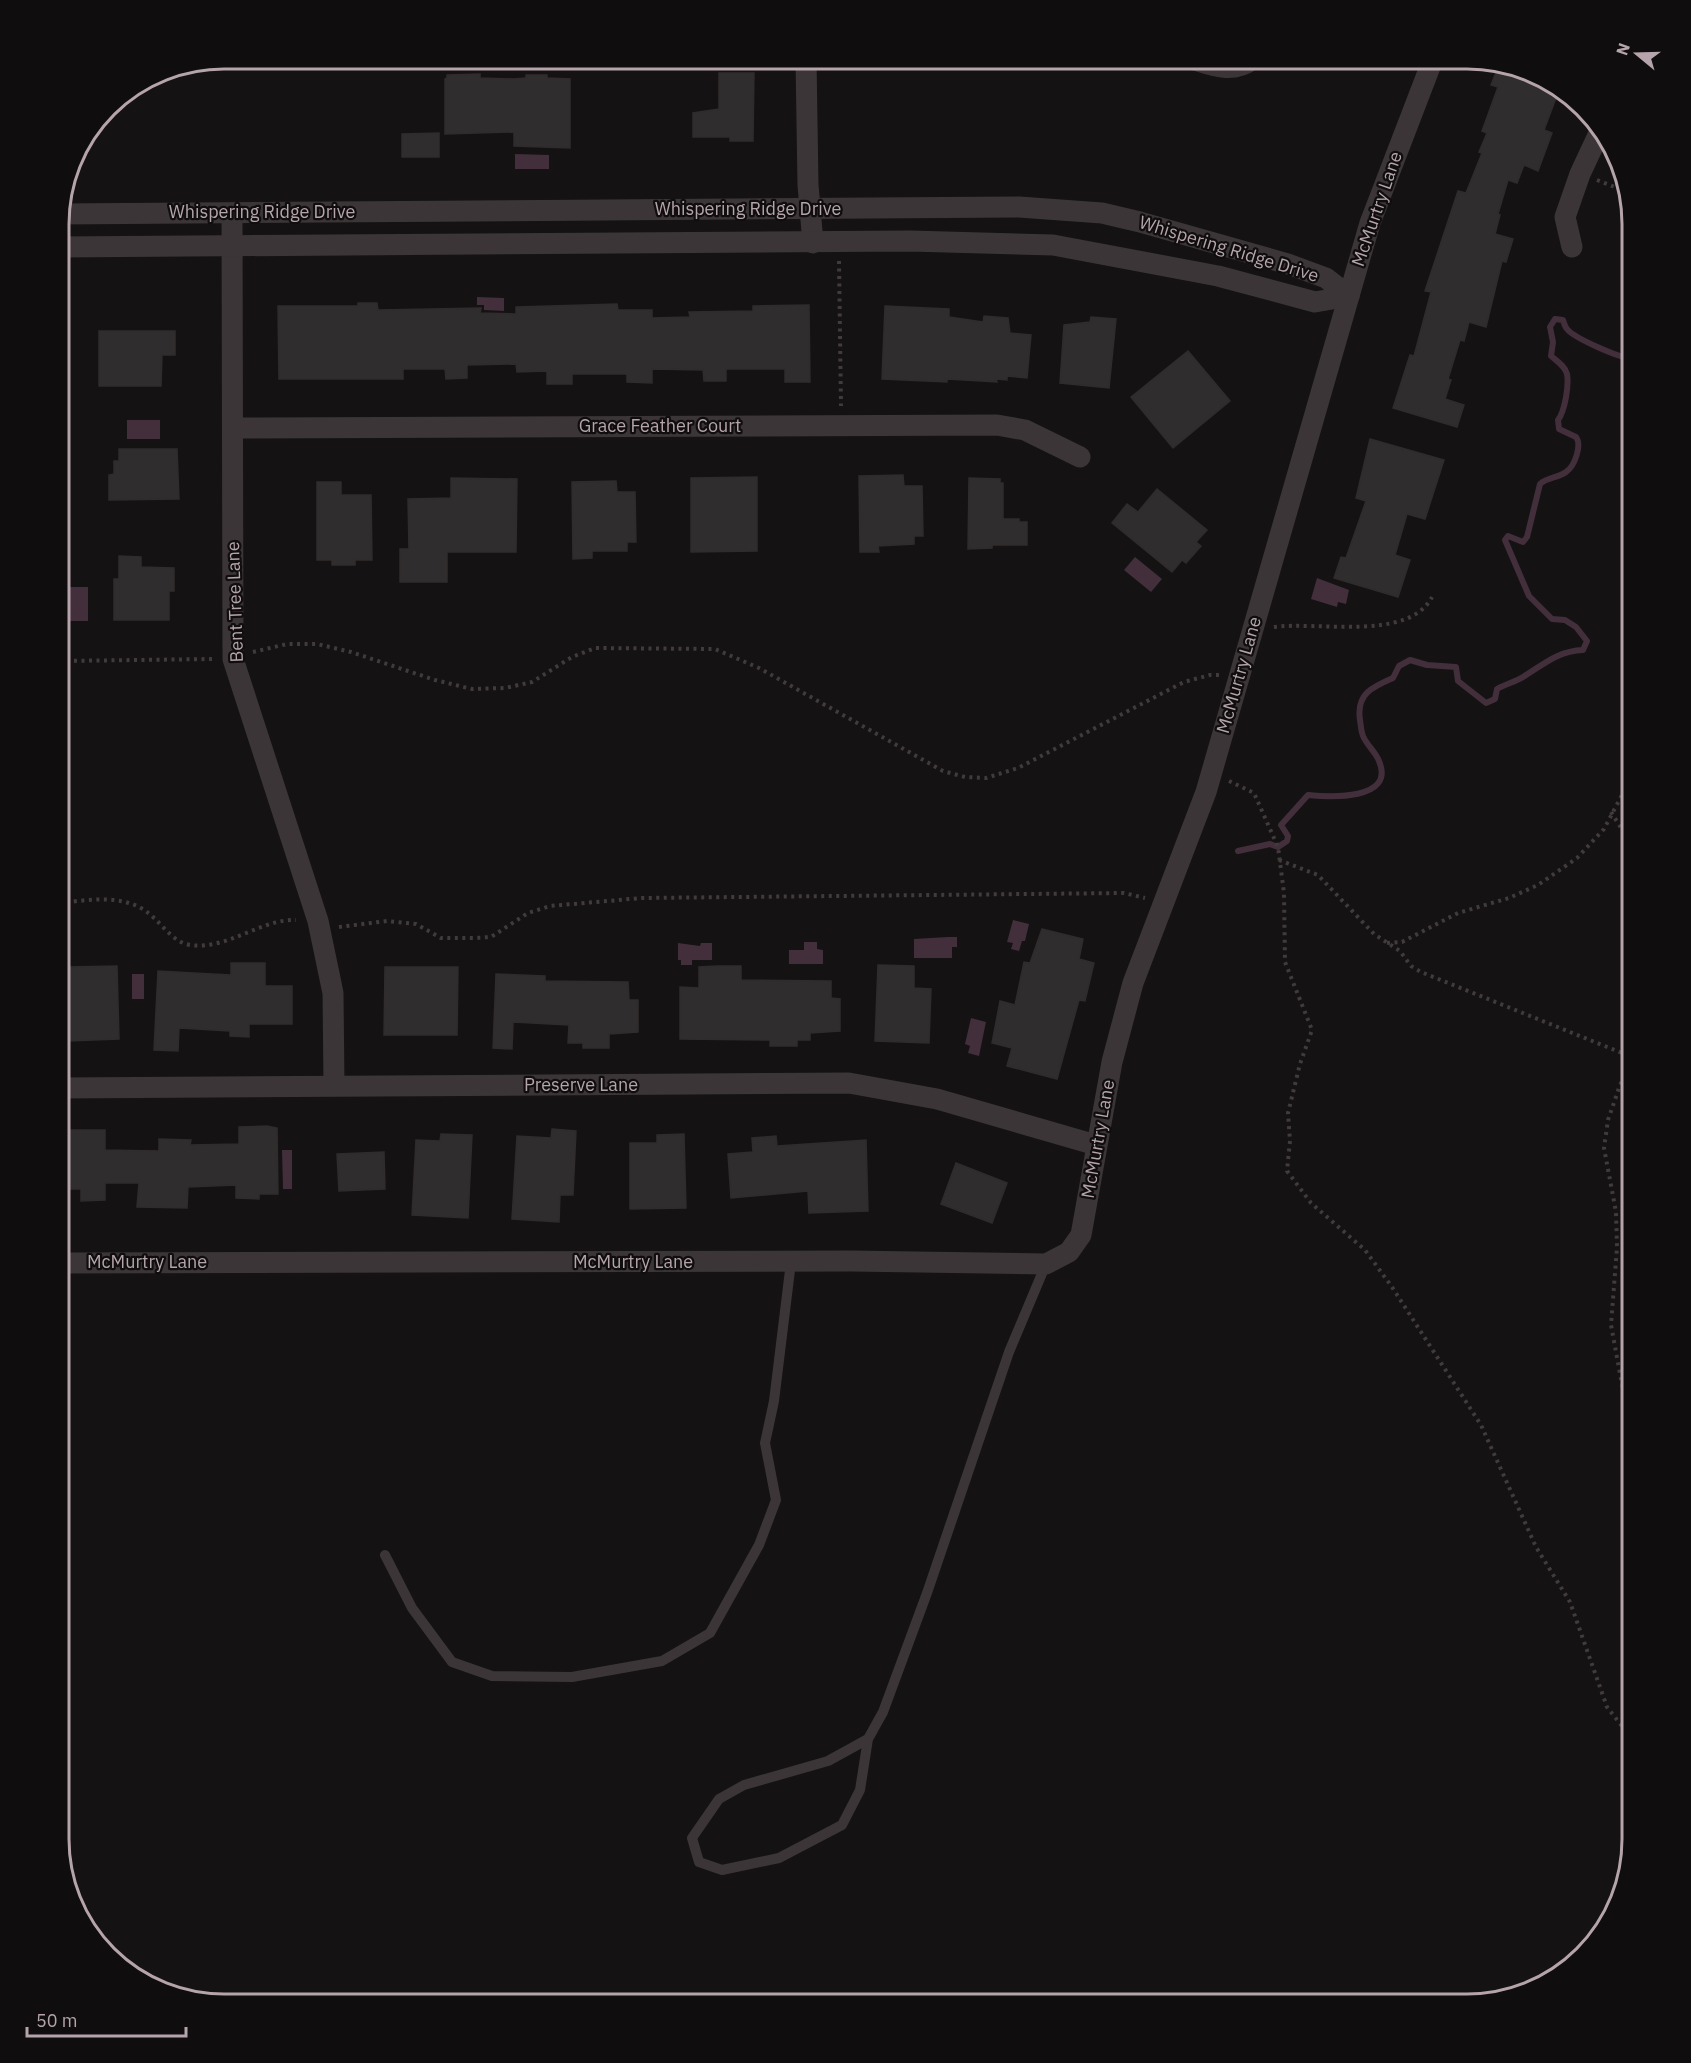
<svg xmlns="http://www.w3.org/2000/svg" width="1691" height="2063" viewBox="0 0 1691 2063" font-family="'IBM Plex Sans',sans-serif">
<rect width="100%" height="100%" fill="#141212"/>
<g fill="#422f3b">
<polygon points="515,154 549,155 549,169 515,169"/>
<polygon points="477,297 504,298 504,311 484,310 484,305 477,305"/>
<rect x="127" y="420" width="33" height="19"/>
<polygon points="1135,557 1162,579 1151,592 1124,570"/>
<polygon points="1317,578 1349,590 1346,604 1338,602 1337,607 1311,599"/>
<rect x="69" y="587" width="19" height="34"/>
<polygon points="1013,920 1029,924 1025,941 1022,941 1019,951 1011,949 1013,943 1007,942"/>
<polygon points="948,937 957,937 957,947 952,947 952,958 914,958 914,939"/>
<polygon points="804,942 817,942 817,949 823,950 823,964 789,964 789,950 804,950"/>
<polygon points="678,943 700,946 701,943 712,943 712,960 692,960 692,965 681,965 681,960 678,960"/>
<rect x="132" y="974" width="12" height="25"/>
<polygon points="971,1018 986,1022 979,1056 968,1053 970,1046 965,1044"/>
<polygon points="282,1150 292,1150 292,1189 283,1189"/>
</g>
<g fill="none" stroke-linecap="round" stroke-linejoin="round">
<path stroke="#422f3b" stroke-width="6" d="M1238 851 1270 844 1278 847 1287 841 1288 836 1281 825 1308 795C1329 797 1396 801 1379 761 1376 753 1368 746 1364 738 1361 733 1361 726 1360 720 1356 694 1372 687 1393 678L1399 666 1410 660 1427 665 1456 667 1458 681 1486 703 1495 699 1497 689C1506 684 1515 682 1523 677 1543 665 1557 651 1583 650L1587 641 1576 627 1565 620 1552 619 1529 596 1505 540 1508 536 1523 542 1527 537 1540 484C1547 477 1558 478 1566 472 1575 466 1582 445 1576 437L1559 429 1558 420C1565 411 1569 385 1567 374 1565 366 1557 361 1551 356L1553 342 1550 327 1555 319 1563 320C1564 323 1565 327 1567 329 1574 338 1621 359 1632 358"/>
</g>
<g fill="#302d2e" stroke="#302c2d" stroke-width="1.5">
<polygon points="1499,65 1549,81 1559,90 1544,130 1552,133 1538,171 1524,165 1517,183 1508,180 1498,214 1500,215 1495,234 1513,239 1506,262 1502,261 1486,327 1469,322 1464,341 1460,340 1448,379 1451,380 1445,399 1464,405 1457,427 1393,408 1410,355 1414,356 1431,292 1425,291 1458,191 1466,193 1482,153 1479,152 1487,133 1482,131 1498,87 1491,85"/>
<polygon points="719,73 754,73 753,141 730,141 730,137 693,137 693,113 719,109"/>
<polygon points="480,74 480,78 514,79 526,78 526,75 547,75 547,78 570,79 570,148 514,146 514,132 445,134 445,79 447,78 447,75"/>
<polygon points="439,133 439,157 402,157 402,134"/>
<polygon points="358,303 377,303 378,310 481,308 480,313 516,314 516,307 617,304 618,310 652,310 652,318 690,317 689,312 753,311 753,306 809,305 810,382 785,382 785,369 726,369 726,381 704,381 703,370 652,369 652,383 627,382 627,374 572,374 572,384 547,384 547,371 517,372 516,364 467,365 467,378 446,379 445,369 403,369 403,379 279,379 278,306 358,306"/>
<polygon points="885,306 949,309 949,317 983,322 984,316 1008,318 1010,333 1031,335 1027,378 1007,376 1007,380 996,379 997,382 947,379 947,382 882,379"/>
<polygon points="1091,317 1116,319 1109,388 1060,383 1064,325 1090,322"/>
<polygon points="99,331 175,331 175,355 162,355 161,386 99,386"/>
<polygon points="1188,351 1230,401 1173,448 1131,397"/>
<polygon points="1370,439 1444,460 1425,519 1407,514 1395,555 1410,560 1398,597 1334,578 1341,557 1346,558 1366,501 1356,498"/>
<polygon points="119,449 177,449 179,499 109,500 109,475 114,474 114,461 119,461"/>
<polygon points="903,475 904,486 922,486 923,536 914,536 914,544 878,546 879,552 860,552 859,476"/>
<polygon points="757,477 757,551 691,552 691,478"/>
<polygon points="451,478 517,479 516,552 447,552 447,582 400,582 400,549 409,549 408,499 451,498"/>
<polygon points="969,478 1000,479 1000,483 1003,483 1003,519 1019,519 1019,522 1027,522 1027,545 992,545 992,548 968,549"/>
<polygon points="616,481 617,492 635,492 636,542 627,542 627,551 592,551 592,558 573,559 572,482"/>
<polygon points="317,482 341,482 341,495 371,495 372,560 355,560 355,565 332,565 332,560 317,560"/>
<polygon points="1157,489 1207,530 1196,542 1201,546 1186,563 1182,560 1172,572 1112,523 1127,504 1138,512"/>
<polygon points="119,556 141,557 141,567 174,568 174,591 169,591 169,620 114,620 114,579 119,579"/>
<polygon points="1042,929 1083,939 1079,959 1094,963 1085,1001 1079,1000 1057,1079 1007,1066 1012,1048 992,1043 1000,1001 1015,1005 1024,962 1030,963"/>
<polygon points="231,963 265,963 265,986 292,986 292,1024 249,1024 249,1037 230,1036 230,1031 179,1028 178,1051 154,1050 158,971 231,975"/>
<polygon points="878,965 914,966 914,988 931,989 929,1043 875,1041"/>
<polygon points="117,966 119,1039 68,1041 66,967"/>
<polygon points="717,966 741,966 741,980 831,981 831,998 840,999 840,1031 810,1033 810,1040 797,1040 797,1046 770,1046 770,1040 680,1039 680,987 699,988 699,967"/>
<polygon points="385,967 458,967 457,1035 384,1035"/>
<polygon points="496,974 545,976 545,981 628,982 629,1000 638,1000 638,1032 609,1034 609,1048 583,1048 583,1043 568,1043 569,1025 513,1022 512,1049 493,1048"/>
<polygon points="267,1126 277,1128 278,1194 259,1194 259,1199 236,1198 236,1185 188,1187 187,1208 137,1207 139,1183 105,1183 105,1200 81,1201 81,1189 59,1189 59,1143 65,1143 65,1130 105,1130 105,1150 159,1151 159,1139 191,1140 190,1145 239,1144 239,1127"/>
<polygon points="552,1129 576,1131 573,1195 560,1195 559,1222 512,1219 517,1136 551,1138"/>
<polygon points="441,1134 472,1135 468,1218 412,1215 416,1140 440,1141"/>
<polygon points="684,1134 686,1208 630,1209 630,1143 657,1143 657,1135"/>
<polygon points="776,1136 777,1146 866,1140 868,1211 809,1213 808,1191 731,1198 728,1154 753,1152 752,1138"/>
<polygon points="384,1152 385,1189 339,1191 337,1154"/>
<polygon points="956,1163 1007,1183 992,1223 941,1204"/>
</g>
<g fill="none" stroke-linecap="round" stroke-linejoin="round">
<g stroke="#423b3e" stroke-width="4" stroke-dasharray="3 4.5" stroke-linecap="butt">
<polyline points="1597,180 1622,190"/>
<polyline points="839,261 841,406"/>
<path d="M1274 627C1316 621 1409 642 1432 597"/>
<polyline points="253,652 287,644 317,644 351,652 435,680 472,689 505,688 532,682 572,657 595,648 715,649 759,668 943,771 965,777 986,778 1018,768 1184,682 1210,675 1221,675"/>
<polyline points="59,661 214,659"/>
<polyline points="1229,781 1254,793 1278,847 1284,893 1285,962 1312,1030 1300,1064 1288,1113 1290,1141 1287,1171 1311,1203 1365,1250 1392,1287 1481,1425 1536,1547 1570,1602 1607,1707 1632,1739"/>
<polyline points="1611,812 1628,839 1632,855"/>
<polyline points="1279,860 1318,875 1374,934 1400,951 1411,966 1421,972 1632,1057"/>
<path d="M59 903C91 900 128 892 154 918 165 928 174 942 190 945 228 950 260 919 296 920"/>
<polyline points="339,927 387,921 416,924 441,938 474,938 491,937 528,913 550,906 642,898 1124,893 1145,898"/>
<polyline points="1387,943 1402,942 1458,913 1509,898 1538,885 1577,858 1604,829 1632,776"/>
<polyline points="1632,1062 1620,1085 1608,1120 1604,1148 1616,1212 1617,1247 1611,1325 1623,1390 1630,1466 1629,1513 1632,1540"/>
</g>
<g stroke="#3b3537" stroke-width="10">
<polyline points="385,1555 412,1608 452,1662 492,1676 572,1677 662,1661 710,1633 759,1545 776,1500 765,1443 774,1401 791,1262"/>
<polyline points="868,1739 860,1790 842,1825 779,1858 722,1870 699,1862 692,1838 719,1799 744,1785 828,1761 868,1739 883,1712 927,1593 1009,1352 1046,1264"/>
</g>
<g stroke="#3b3537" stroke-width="21">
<polyline points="806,59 808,185 813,243"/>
<path d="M1192 59C1214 66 1233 74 1253 59"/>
<polyline points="232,213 233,659 318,921 333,993 334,1085"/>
<polyline points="59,214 1019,207 1102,213 1140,222 1288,264 1326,278 1349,296"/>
<polyline points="59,247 910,241 1053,245 1218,276 1315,302 1349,296"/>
<polyline points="1572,247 1565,217 1580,174 1601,129"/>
<polyline points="233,428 997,425 1025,430 1080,457"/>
<polyline points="59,1088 849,1083 937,1099 1096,1145"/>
<polyline points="59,1263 851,1261 1046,1264 1069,1252 1081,1235 1112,1062 1133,983 1206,792 1370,223 1433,59"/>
</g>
</g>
<g text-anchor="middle" stroke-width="4.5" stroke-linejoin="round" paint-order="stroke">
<g font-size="18" fill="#b5a4ab" stroke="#0f0d0e">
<text x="748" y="215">Whispering Ridge Drive</text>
<text transform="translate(1377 209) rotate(-71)" y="6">McMurtry Lane</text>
<text x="262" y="218">Whispering Ridge Drive</text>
<text transform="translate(1229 249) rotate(17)" y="6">Whispering Ridge Drive</text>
<text x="660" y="432">Grace Feather Court</text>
<text transform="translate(235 602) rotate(-92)" y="6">Bent Tree Lane</text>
<text transform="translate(1239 675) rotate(-74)" y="6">McMurtry Lane</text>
<text x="581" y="1091">Preserve Lane</text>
<text transform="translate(1098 1139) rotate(-80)" y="6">McMurtry Lane</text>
<text x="147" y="1268">McMurtry Lane</text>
<text x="633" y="1268">McMurtry Lane</text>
</g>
</g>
<path d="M0 0H1691V2063H0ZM224 69H1467A155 155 0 0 1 1622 224V1839A155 155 0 0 1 1467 1994H224A155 155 0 0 1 69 1839V224A155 155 0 0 1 224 69Z" fill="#0f0d0e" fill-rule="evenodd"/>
<path fill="none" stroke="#b5a4ab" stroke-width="3" d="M224 69H1467A155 155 0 0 1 1622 224V1839A155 155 0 0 1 1467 1994H224A155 155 0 0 1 69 1839V224A155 155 0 0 1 224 69Z"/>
<g transform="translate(1637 54) rotate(289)" stroke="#0f0d0e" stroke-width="4.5" paint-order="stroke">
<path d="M0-4.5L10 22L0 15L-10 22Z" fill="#b5a4ab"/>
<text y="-9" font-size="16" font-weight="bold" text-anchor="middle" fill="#b5a4ab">N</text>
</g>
<path d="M27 2027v9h159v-9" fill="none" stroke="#b5a4ab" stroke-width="3"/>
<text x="36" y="2027" font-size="18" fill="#b5a4ab" stroke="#0f0d0e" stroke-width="4.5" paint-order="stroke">50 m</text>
</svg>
